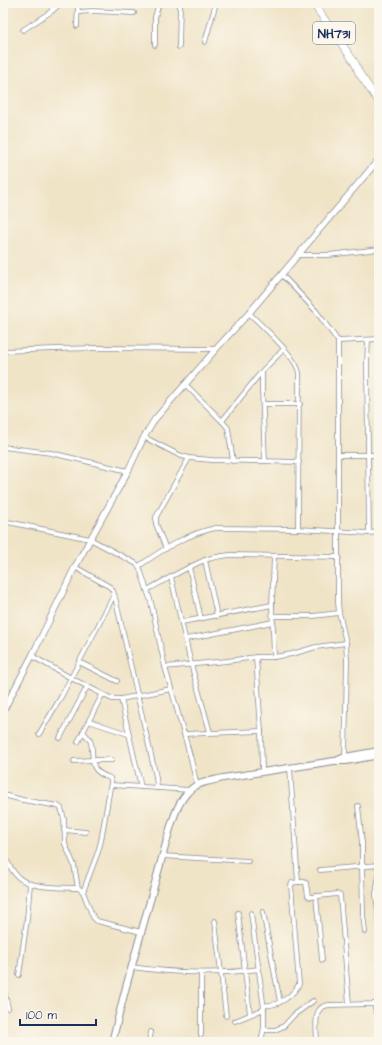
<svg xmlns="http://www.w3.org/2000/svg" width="382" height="1045" viewBox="0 0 382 1045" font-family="'Architects Daughter',sans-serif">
<rect width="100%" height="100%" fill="#fbf7ec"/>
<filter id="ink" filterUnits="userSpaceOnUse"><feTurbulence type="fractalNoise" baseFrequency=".025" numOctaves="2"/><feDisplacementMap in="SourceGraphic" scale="8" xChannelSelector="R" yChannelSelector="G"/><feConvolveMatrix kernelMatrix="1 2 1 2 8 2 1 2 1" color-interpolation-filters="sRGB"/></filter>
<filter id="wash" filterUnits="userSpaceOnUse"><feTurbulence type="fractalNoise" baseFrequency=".012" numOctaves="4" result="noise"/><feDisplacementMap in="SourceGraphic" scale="16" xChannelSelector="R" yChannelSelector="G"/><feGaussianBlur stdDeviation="0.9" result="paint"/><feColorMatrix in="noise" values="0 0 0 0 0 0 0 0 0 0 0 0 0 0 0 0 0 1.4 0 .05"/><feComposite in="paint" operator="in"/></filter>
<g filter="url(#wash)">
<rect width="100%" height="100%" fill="#f0e4c7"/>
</g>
<g filter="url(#ink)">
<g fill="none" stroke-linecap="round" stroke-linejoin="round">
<g stroke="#868a92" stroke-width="5.5">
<g id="street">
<polyline points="51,3 52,11"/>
<polyline points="78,12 93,11 134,13"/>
<polyline points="77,26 78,3"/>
<polyline points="23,30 52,11 61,3"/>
<polyline points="205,42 216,3"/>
<polyline points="155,45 155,17 159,3"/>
<polyline points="179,47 180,3"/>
<polyline points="298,255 329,255 379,249"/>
<polyline points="282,275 316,311 338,341 338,603 339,612 346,643 347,660 345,759"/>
<path d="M249 313C262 326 296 356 299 373L298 529"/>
<polyline points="368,340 367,364 369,533"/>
<polyline points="338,341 379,339"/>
<polyline points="3,351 55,349 97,348 216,349"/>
<polyline points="262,372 262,390 265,461"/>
<polyline points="185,384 222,421 228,428 233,461"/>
<polyline points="263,404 300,404"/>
<polyline points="222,421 262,371 284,349"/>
<polyline points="144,437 179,455 189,458 212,460 299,462"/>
<polyline points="3,447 51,453 128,471"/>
<polyline points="339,455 379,455"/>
<polyline points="3,521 90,539 135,563 139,566 151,602 165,667 191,759 197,786"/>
<polyline points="166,549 156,524 156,517 189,458"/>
<polyline points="205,560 217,616"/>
<path d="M139 566C162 550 188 533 216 528L298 529 369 533 379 532"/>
<polyline points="75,567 110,587 113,591 115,597 156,777 157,788"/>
<polyline points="189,567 201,619"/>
<polyline points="171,577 191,664 210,732"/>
<path d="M147 590C166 580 185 568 205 560 213 557 221 556 230 555L339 557"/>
<polyline points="273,616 313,616 339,613"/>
<polyline points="182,622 272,605"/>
<polyline points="186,639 273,622"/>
<polyline points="32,656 71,678 112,699 121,699 171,689"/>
<polyline points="256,657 261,731 262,772"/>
<polyline points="274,657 272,605 274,556"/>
<polyline points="79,662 117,681"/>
<polyline points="165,667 227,661 256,657 274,657 292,654 316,647 346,643"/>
<polyline points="121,699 141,787"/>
<polyline points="89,721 128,734"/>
<polyline points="39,734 61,697 114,595"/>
<polyline points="184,734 261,731"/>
<polyline points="60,738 87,687"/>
<polyline points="78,742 102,695"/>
<polyline points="378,756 379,762"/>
<polyline points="74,761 92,760 112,760"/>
<polyline points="111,785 190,790"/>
<polyline points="3,795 23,800 58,806 61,808 64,819 65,844 74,865 78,888"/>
<polyline points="358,806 362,843 362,866 363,914 365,932"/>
<polyline points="64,830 86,832"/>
<path d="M3 854C7 861 11 870 17 876 29 889 61 887 78 888L81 890 83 892 93 917 97 921 141 932"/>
<polyline points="162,856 248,861"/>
<polyline points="320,870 379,865"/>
<polyline points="379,875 376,894 379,921"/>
<polyline points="298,882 304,882 306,883 308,896 310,897 337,894 340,895 349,1004"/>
<path d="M83 892 98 852 101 841 111 782 110 778C87 770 95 761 91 743 90 739 86 735 83 732"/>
<polyline points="316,896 322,960"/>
<polyline points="263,912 280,1002"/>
<polyline points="238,913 250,1014"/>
<polyline points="251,913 264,1009 264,1027 261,1042"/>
<polyline points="215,921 226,1016"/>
<path d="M131 967C174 973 216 975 259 969"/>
<polyline points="201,973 201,1035"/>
<polyline points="19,975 27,919 30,884"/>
<polyline points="3,985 8,1008"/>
<polyline points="374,1004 376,1012 379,1014"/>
<path d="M264 1006C269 1005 275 1005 280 1002 287 999 296 991 299 984L291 885 292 883 298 882 290 768"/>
<polyline points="235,1021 264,1009"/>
<polyline points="264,1030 275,1030 284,1026 294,1015 313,1001"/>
<polyline points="149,1042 151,1032"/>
<path d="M317 1042C317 1034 314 1015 320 1009 322 1006 325 1006 329 1005L374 1004 379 1002"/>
</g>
</g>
<g stroke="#868a92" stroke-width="7">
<polyline id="secondary" points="3,711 32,656 75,567 128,471 144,437 155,419 216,349 249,313 379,159"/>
</g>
<g stroke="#868a92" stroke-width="8">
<g id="primary">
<polyline points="338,760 345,757 379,751"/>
<path d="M112 1042 126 987 170 829C174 816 179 800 190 790 198 782 212 781 223 778L334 761H346L379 755"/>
</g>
</g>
<g stroke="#868a92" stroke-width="8">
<polyline id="highway" points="313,3 355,63 359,73 379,102"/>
</g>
<use href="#street" stroke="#fff" stroke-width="4"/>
<use href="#secondary" stroke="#fff" stroke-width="5.5"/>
<use href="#primary" stroke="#fff" stroke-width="6"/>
<use href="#highway" stroke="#fff" stroke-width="7"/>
</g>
</g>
<g text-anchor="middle" stroke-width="3.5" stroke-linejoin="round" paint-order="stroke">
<rect fill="#fbf7ec" stroke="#5e6b89" stroke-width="1" x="313" y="22" width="42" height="22" rx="3"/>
<g font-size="13" font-weight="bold" fill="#1b2f5e">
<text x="334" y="38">NH731</text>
</g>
</g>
<rect width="382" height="1045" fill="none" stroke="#fbf7ec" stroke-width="16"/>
<path d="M20 1019v6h76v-6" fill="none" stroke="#1b2f5e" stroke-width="2"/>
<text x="26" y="1019" font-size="12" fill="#1b2f5e" stroke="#fbf7ec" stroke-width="3" paint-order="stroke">100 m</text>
</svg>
